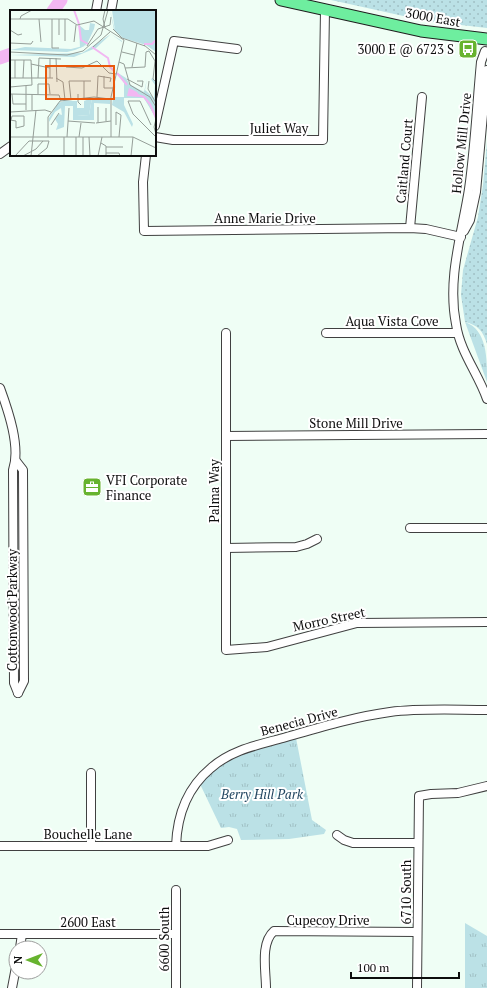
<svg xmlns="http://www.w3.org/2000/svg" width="487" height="988" viewBox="0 0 487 988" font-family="'PT Serif',serif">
<defs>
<pattern id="grass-dots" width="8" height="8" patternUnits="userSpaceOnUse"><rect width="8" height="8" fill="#bbe1e6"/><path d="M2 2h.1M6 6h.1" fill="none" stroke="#a0c0c4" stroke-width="1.8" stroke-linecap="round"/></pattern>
<pattern id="park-tufts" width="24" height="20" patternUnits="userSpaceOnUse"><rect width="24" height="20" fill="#bbe1e6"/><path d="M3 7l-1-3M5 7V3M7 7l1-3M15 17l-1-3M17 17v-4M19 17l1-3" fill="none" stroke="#a0c0c4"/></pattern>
</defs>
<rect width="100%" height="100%" fill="#effef5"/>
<g fill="url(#grass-dots)">
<polygon points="331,0 487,0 487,28 426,21"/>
<path d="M487 142V344C483 331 478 325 465 322L461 295 463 270 478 217 483 185Z"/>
</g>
<g fill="url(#park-tufts)">
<path d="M465 322C487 330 487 357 487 382Z"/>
<path d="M296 738 312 820 326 830 324 834 289 839 241 840 237 829 229 827 221 828 200 784C224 754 261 748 296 738Z"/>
<polygon points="465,923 487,936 487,988 465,988"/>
</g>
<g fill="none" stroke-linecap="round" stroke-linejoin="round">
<g stroke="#f2b7f2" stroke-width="13">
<polyline points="53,11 61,0"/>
<polyline points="0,58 11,54"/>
</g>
<g stroke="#404040" stroke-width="10">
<g id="minor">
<polyline points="96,11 98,0"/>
<polyline points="111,11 113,0"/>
<path d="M485 51 481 62C477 104 475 147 469 189 462 234 447 278 456 324 460 352 478 373 487 399"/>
<polyline points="155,126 174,41 237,49"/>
<polyline points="155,137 173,140 323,140 325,10"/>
<polyline points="0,154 11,146"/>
<polyline points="146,155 143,182 144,231 410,228 426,229 461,237"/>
<polyline points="410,228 422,97"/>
<polyline points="464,231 470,220 476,192 487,70"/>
<polyline points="226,333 226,650 267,647 357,623 487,622"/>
<polyline points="326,333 457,333"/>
<path d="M0 388C8 410 21 447 13 470L14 683 18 693"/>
<polyline points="226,436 487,434"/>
<polyline points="16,461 23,470 24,681 18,693"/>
<polyline points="410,528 487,528"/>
<polyline points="226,548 296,547 307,544 317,539"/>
<polyline points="337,835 344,840 353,843 418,843"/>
<polyline points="0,846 208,846 228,840"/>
<polyline points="91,846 91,773"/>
<path d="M176 846C177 816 187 788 211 768 231 750 258 745 283 738 318 728 353 717 390 712 422 708 455 710 487 710"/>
<polyline points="0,934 176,934"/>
<polyline points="20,948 22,934"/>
<polyline points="12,988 16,967"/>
<polyline points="176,988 176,890"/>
<path d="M266 988C266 971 260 943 274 931L417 932"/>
<polyline points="417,988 419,796 431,794 458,793 487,786"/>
</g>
</g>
<g stroke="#1e1e1e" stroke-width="13">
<polyline id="major" points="281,0 421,31 487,39"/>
</g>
<use href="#minor" stroke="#fff" stroke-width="8"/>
<use href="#major" stroke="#6eee9f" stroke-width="11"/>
</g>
<defs>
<g id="bus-square" transform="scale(1)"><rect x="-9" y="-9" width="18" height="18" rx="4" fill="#67b32f" stroke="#fff"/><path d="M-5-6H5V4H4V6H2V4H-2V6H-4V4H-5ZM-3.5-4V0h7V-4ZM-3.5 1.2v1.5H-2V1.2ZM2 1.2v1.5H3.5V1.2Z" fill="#fff"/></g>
<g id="office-square" transform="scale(1)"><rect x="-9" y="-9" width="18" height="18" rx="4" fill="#67b32f" stroke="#fff"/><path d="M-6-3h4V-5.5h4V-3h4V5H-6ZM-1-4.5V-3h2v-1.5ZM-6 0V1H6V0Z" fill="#fff"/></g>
</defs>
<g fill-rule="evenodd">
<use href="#bus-square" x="468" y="49"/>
<use href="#office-square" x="92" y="487"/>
</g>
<g text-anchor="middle" stroke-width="4" stroke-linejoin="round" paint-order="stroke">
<g font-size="13" fill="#0d0d0d" stroke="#fff">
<text transform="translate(433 17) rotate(10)" y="5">3000 East</text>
<text x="279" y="133">Juliet Way</text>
<text transform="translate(461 143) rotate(-84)" y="5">Hollow Mill Drive</text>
<text transform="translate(404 161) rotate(-85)" y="5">Caitland Court</text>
<text x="265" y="223">Anne Marie Drive</text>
<text x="392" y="326">Aqua Vista Cove</text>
<text x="356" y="428">Stone Mill Drive</text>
<text transform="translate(214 491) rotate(-90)" y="5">Palma Way</text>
<text transform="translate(12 610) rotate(-90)" y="5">Cottonwood Parkway</text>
<text transform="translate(329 619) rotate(-12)" y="5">Morro Street</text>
<text transform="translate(299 721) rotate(-15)" y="5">Benecia Drive</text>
<text x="88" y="839">Bouchelle Lane</text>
<text transform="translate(406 892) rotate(-90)" y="5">6710 South</text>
<text x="328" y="925">Cupecoy Drive</text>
<text x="88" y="927">2600 East</text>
<text transform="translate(164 939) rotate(-90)" y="5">6600 South</text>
</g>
<g font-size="13" fill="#0d0d0d" stroke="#fff" text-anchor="end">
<text x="454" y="54">3000 E @ 6723 S</text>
<text x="106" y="485" text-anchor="start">VFI Corporate<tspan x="106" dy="15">Finance</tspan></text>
</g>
<g font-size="13" font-style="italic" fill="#224661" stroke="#fff">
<text x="262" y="799">Berry Hill Park</text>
</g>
</g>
<g transform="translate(10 10)">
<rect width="146" height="146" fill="#effef5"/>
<path d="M100 0 105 21 102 0H146V42L136 35 113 28 104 20ZM101 24 86 38 64 47 0 45 72 43 101 24 112 31V32ZM77 35 65 40 57 42 0 40 15 37 61 39ZM108 63 116 68 119 74 134 82 137 69 135 80 144 88 145 75 141 69 143 68 146 73V108L134 88H114V95L123 114 122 117 114 102 102 95 106 71 104 87H114V72ZM82 88 100 90V94L84 93V110H63V96H55L54 117 46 120 48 114 45 109 49 104 52 105 51 98 45 102 39 112V108L48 93 54 91H67V106L79 105Z" fill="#bbe1e6"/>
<path d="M80 13 85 14 84 19 77 34 70 38 69 15 75 20H79ZM111 68H116L119 74 141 89 146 97V108L134 88H114V73ZM82 88 79 105 67 106V98H74V91Z" fill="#bbe1e6"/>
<path d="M119 78 127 82 130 87 117 86Z" fill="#f2b7f2"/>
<path fill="none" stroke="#f2b7f2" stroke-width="2" d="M64 0 69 14M69 15 71 30 78 34M134 34H142L146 30M82 37 98 48 100 57 104 61M107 63 117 75M127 85 134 87 140 94 146 108"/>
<path fill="none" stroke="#959e98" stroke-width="1" d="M95 0 93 9 95 18M0 9H58L67 15 84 11 114 30M10 9 11 6 22 0M29 9 31 32M42 9V38H49M55 9V31M103 19 112 28 135 36M0 20 8 25 12 24M49 25V9M64 32 66 15M0 33 21 34 23 31M134 35 146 45M77 36 88 19 100 15 101 7M83 37 100 22M0 42 57 45 73 41 91 25 98 0M112 42 124 45M46 48 47 72M0 50H21L22 75 0 77M5 50V68M109 52 114 54 120 75 140 87 146 97M21 54 40 58M56 57 72 58 87 51 99 63 106 64M122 57 127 33M115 58 135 57 136 42 139 41 145 51 143 69 146 72M94 66V78H103M0 68H43M13 68 14 50M28 68 29 48 51 49M40 68V48M46 68 53 72 55 90M117 69 132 77 133 71H127M74 71V90M139 71 138 79 146 93M16 76V100M0 84 49 85 51 91M2 84 3 94H16M22 84V100M28 84V74H39L40 84M68 84V92L71 95M87 87 88 66 101 68 100 72M61 90 59 71H81M96 98V111M0 102 35 100 41 102M106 102 111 105 109 127M146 109 144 117 146 124M0 110 6 111V118L14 116V106H2L1 110M58 111 85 113M86 113 101 111M88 113V97M41 115 49 103M106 115V102M141 115 130 91H118L123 104 146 127M0 127H123L146 138M38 127V107L50 91 84 87 100 89M57 127 59 98M69 127 71 113M79 127 80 146M101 127V87L114 30M91 133 96 136V146M96 137H113M96 143H109L110 146M5 146 19 131H39L37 138 27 146M13 146 26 139 33 131M21 146 26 100M54 146V127M66 146V127M73 146V127M88 146 92 127M121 146 123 127"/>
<path fill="#e8590c" fill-opacity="0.15" stroke="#e8590c" stroke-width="2" d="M36 56H104V89H36Z"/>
<rect width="146" height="146" fill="none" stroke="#0d0d0d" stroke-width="2"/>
</g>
<g transform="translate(28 960) rotate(270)"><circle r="19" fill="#ffffff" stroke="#9e9e9e"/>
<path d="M0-3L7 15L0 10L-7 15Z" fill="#67b32f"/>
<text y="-6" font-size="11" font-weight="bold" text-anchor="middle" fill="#0d0d0d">N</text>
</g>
<path d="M351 972v6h108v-6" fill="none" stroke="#0d0d0d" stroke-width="2"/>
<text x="357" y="972" font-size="12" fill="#0d0d0d" stroke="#ffffff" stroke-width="3" paint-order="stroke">100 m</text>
</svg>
